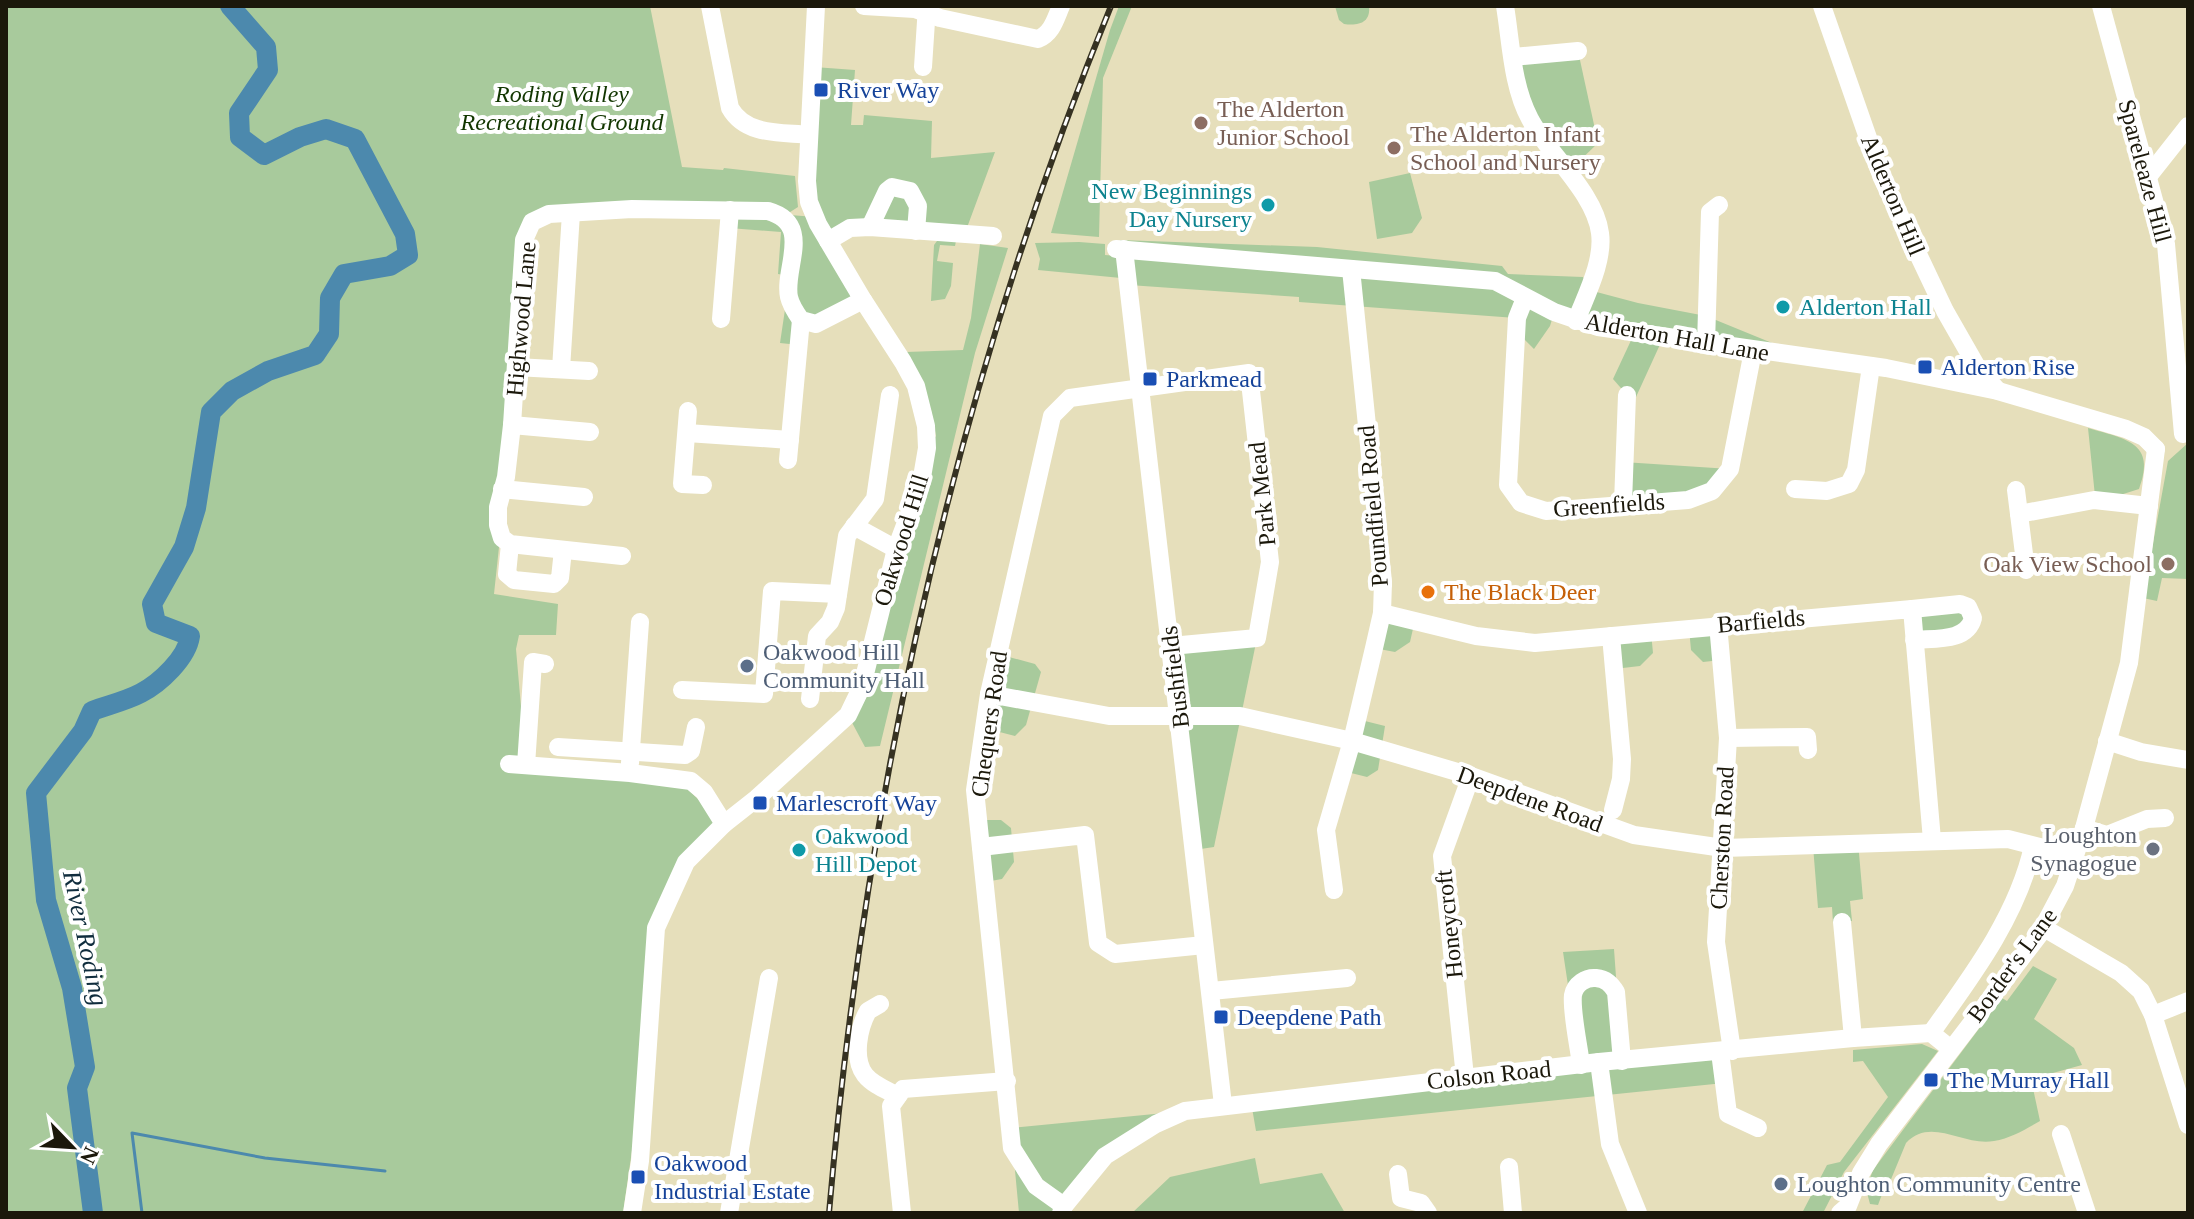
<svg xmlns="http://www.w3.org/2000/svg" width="2194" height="1219" viewBox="0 0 2194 1219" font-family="'Times New Roman',serif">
<rect width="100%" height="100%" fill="#e6dfbb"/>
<g fill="#a8ca9c">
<polygon points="6,6 650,6 682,167 723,170 724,168 795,176 798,207 787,214 534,218 494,594 558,604 556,635 519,635 516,649 526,765 676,778 724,824 686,862 656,928 647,1046 623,1213 6,1213"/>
<polygon points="1119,6 1132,6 1103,78 1099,237 1051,233 1110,30"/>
<path d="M1335 6H1369C1371 23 1358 26 1344 24L1339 20Z"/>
<polygon points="1578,51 1598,143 1568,172 1546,146 1513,57"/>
<polygon points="814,67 855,70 851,125 863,125 864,115 932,121 931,158 995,152 965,233 918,229 899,185 871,216 833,234 811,202"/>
<polygon points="1410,173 1422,218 1412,233 1377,239 1369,182"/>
<polygon points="887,191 910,191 916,231 871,222"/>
<polygon points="730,210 815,217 863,300 801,321 799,345 780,343 790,276 778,274 781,232 729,228"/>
<polygon points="947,240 956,241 955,246 940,245 937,261 953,263 951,286 945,299 931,301 934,245 937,241"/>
<polygon points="1120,240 1317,247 1502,266 1508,274 1583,277 1589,290 1638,303 1706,316 1806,357 1663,338 1636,397 1627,395 1613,379 1634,334 1554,313 1550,326 1534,349 1516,331 1516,318 1299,302 1299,297 1129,285"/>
<polygon points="1079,242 1105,244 1105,255 1117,256 1121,278 1038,270 1040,259 1035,243"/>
<polygon points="980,244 1008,248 975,353 880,746 865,747 848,715 927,448 936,436 931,410 906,352 963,350 971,318"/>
<path d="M2088 428C2125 439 2157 442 2139 489L2117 496H2095Z"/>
<polygon points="2188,443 2188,579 2162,578 2157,601 2143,598 2168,461"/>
<polygon points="1623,462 1730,469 1712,491 1623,503"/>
<polygon points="1960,604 1971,624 1914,640 1912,609"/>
<polygon points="1382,613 1415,620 1410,642 1395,652 1374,648"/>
<polygon points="1718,624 1721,660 1703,662 1691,650 1689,628"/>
<polygon points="1651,632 1653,653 1640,666 1614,669 1611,636"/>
<polygon points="1257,638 1214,847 1194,850 1171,646"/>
<polygon points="998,654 1035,664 1041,672 1026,725 1015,736 984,728"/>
<polygon points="1357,719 1385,726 1378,770 1367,777 1343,771"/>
<polygon points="978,820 1001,820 1011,828 1014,862 1002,879 985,882"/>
<polygon points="1858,842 1863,899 1850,901 1852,921 1833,923 1832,907 1818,908 1813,846"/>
<polygon points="1614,949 1622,1061 1720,1052 1724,1083 1256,1131 1251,1102 1580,1065 1563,952"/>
<path d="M2033 966 2057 979 2034 1019 2074 1048 2082 1065 2031 1079 2040 1121C2026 1129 2011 1138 1994 1141 1964 1147 1931 1116 1906 1143L1887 1189H1884L1878 1205 1870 1204 1866 1189 1873 1170 2002 998 2007 1001Z"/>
<polygon points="1922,1044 1938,1051 1844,1172 1823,1213 1802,1213 1827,1165 1840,1162 1888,1097 1863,1061 1853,1062 1853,1050"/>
<polygon points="1185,1111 1105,1156 1061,1213 1019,1213 1011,1128"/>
<polygon points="1255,1158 1260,1184 1322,1173 1345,1213 1132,1213 1170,1177"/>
</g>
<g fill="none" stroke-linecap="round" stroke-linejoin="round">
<polyline stroke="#4c89ad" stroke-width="3" points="142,1213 132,1133 265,1158 385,1171"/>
<path stroke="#4c89ad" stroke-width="20" d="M93 1213 77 1088 85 1067 72 988 46 900 36 793 83 731 92 711C108 705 126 701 141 693 160 683 187 658 190 636L156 623 152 604 184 547 196 508 211 412 232 391 268 371 315 355 329 334 330 298 344 274 390 266 408 255 405 234 355 139 326 129 300 137 264 155 240 137 239 113 268 70 266 47 230 6"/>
<g stroke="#fff" stroke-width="18">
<path d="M710 6 730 108C746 136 781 132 809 135"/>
<path d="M864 6 915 9 940 18 1038 39C1052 33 1055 20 1061 6"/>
<path d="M1505 6C1511 42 1512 86 1530 119 1549 155 1595 193 1600 233 1604 261 1586 295 1576 321"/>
<polyline points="1822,6 1882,178 1945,311 1977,367 1998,391"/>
<polyline points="2101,6 2166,244 2183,434"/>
<polyline points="1513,57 1578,51"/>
<polyline points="923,67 927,6"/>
<polyline points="2147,178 2188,126"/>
<polyline points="870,227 887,191 892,187 910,191 918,206 916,231"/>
<polyline points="828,241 850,228 870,227 993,236"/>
<polyline points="1116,249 1495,281 1554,312 1598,327 1886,368 1998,391 2126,429 2144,437 2156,449"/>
<polyline points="1124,249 1223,1105"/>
<polyline points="1525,298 1517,318 1508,485 1521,503 1546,511 1688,500 1712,491 1730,469 1753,351"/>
<polyline points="721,319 730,210"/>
<polyline points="1706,344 1710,212 1719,205"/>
<polyline points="516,367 589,371"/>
<polyline points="561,369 571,213"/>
<polyline points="688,411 682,484 703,485"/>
<polyline points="512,425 590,432"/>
<polyline points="687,433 790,440"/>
<polyline points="788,460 801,320"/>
<polyline points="502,489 584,497"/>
<polyline points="1795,489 1827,491 1849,484 1856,470 1871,366"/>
<polyline points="2016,490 2026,570"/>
<polyline points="1623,503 1627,395"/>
<polyline points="2019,514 2094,500 2149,506"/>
<polyline points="854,526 896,549"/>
<polyline points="510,544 507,574 514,580 554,584 560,578 563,550"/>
<path d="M622 556 510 544 502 538 498 525V507L506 477 512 425 524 240 532 222 549 214 632 209 768 211C814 224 783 268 789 297 791 306 796 313 801 320L816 324 863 300"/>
<path d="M1912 609 1960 604 1968 607 1973 618C1967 642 1935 638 1914 640"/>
<polyline points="1382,613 1476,636 1535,643 1912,609 1932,840"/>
<polyline points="1718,624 1728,738 1716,942 1732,1051"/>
<polyline points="1611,636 1622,759 1621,779 1613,810"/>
<polyline points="682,690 764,694 772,591 838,594"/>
<polyline points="989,694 1109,716 1240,716 1352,741 1471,776 1634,835 1723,848 2008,839 2075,856"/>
<polyline points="810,699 817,636 830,622 836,608 847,536 875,499 890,395"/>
<polyline points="1728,738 1807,737 1808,750"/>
<polyline points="2107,741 2141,752 2188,760"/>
<polyline points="558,747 685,755 691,751 696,727"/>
<polyline points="630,763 640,622"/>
<polyline points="509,764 630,773 691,781 704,792 724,824"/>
<polyline points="526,765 533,662 545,664"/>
<polyline points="2084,828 2107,835 2147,819 2165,818"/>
<polyline points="981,847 1085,835 1098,943 1115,954 1204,945"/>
<polyline points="1334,890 1326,830 1352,741 1374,648 1382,613 1383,582 1351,269"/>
<polyline points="1842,922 1853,1038"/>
<polyline points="2044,928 2121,973 2141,991 2153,1015 2188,1125"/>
<polyline points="1211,991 1347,978"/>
<path d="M880 1004 868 1011C859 1027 852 1058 865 1075 873 1085 887 1090 898 1096"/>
<polyline points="2153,1015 2188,1001"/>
<path d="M1931 1033C1972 976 2018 915 2033 846"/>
<polyline points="1720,1052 1728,1114 1758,1128"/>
<polyline points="1599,1062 1610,1144 1638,1213"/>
<path d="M1581 1065C1579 1047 1571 1011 1573 995 1575 984 1586 977 1596 978 1606 979 1611 984 1616 992L1622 1061"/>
<polyline points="1465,1077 1442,856 1471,776"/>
<polyline points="2061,1134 2087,1213"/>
<polyline points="1509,1167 1513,1213"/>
<polyline points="1398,1174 1401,1198 1421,1203 1428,1213"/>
<polyline points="1064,1206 1036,1186 1012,1148 975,790 989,694 1052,416 1070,398 1249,373 1270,562 1257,638 1171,646"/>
<polyline points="632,1213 640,1161 656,928 686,862 724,824 757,798 848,715 862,686 896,549 921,483 927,448 926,426 916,386 903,362 863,300 818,224 809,202 807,181 816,6"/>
<polyline points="729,1213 769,978"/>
<polyline points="902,1213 891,1106 903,1089 1007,1081"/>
<polyline points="1061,1213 1064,1206 1105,1156 1156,1124 1185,1111 1599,1062 1853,1038 1931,1033 1951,1049"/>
<polyline points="1840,1213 1848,1206 1861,1173 1879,1144 2039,935 2065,886 2084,828 2129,663 2156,449"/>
</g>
<g stroke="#363222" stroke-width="6">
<path id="rail" d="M829 1213C865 800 954 390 1111 6"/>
</g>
<use href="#rail" stroke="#fff" stroke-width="3" stroke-dasharray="9" stroke-linecap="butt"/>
</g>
<g fill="#1a4fb4" stroke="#fff" stroke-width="3">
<rect x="813" y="82" width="16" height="16" rx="4"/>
<rect x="1917" y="359" width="16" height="16" rx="4"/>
<rect x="1142" y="371" width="16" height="16" rx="4"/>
<rect x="752" y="795" width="16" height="16" rx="4"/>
<rect x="1213" y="1009" width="16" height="16" rx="4"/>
<rect x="1923" y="1072" width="16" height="16" rx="4"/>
<rect x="630" y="1169" width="16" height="16" rx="4"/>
</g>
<g fill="#8d6e63" stroke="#fff" stroke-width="3">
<circle cx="1201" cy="123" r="8"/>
<circle cx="1394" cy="148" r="8"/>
<circle cx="2168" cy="564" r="8"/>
</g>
<g fill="#0f9aa8" stroke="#fff" stroke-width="3">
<circle cx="1268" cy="205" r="8"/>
<circle cx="1783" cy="307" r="8"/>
<circle cx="799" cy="850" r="8"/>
</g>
<circle fill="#e8710a" stroke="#fff" stroke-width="3" cx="1428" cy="592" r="8"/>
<g fill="#5c6f8a" stroke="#fff" stroke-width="3">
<circle cx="747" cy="666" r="8"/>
<circle cx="1781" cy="1184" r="8"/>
</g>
<circle fill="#6b7280" stroke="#fff" stroke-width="3" cx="2153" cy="849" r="8"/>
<g text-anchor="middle" stroke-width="8" stroke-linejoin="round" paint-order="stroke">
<g font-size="24" fill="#164399" stroke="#fff" text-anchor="start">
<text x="837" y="98">River Way</text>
<text x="1941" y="375">Alderton Rise</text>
<text x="1166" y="387">Parkmead</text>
<text x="776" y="811">Marlescroft Way</text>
<text x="1237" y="1025">Deepdene Path</text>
<text x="1947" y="1088">The Murray Hall</text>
<text x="654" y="1171">Oakwood<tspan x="654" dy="28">Industrial Estate</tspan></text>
</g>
<g font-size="24" font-style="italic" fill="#123600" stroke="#fff">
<text x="562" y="102">Roding Valley<tspan x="562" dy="28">Recreational Ground</tspan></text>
</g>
<g font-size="24" fill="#785e54" stroke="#fff" text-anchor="start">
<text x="1217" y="117">The Alderton<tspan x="1217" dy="28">Junior School</tspan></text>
<text x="1410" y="142">The Alderton Infant<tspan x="1410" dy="28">School and Nursery</tspan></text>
<text x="2152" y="572" text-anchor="end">Oak View School</text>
</g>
<g font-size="24" fill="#1b180b" stroke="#fff">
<text transform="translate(2145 171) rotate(75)" y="8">Spareleaze Hill</text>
<text transform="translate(1893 195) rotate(67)" y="8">Alderton Hill</text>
<text transform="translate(521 319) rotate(-85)" y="8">Highwood Lane</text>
<text transform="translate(1677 337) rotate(10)" y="8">Alderton Hall Lane</text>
<text transform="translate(1262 494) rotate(-96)" y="8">Park Mead</text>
<text transform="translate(1609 505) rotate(-4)" y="8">Greenfields</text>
<text transform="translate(1373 506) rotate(-95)" y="8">Poundfield Road</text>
<text transform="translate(901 540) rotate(-73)" y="8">Oakwood Hill</text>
<text transform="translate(1761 621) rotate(-5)" y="8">Barfields</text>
<text transform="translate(1175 677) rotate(-97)" y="8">Bushfields</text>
<text transform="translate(989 724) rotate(-82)" y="8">Chequers Road</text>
<text transform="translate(1530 799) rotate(20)" y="8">Deepdene Road</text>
<text transform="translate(1722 838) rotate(-87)" y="8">Cherston Road</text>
<text transform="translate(1449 924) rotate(-96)" y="8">Honeycroft</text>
<text transform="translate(2012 965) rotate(-54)" y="8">Border's Lane</text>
<text transform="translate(1489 1075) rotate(-6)" y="8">Colson Road</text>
</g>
<g font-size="24" fill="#0d838f" stroke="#fff" text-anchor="start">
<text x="1252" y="199" text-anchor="end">New Beginnings<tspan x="1252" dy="28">Day Nursery</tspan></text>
<text x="1799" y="315">Alderton Hall</text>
<text x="815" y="844">Oakwood<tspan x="815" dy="28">Hill Depot</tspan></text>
</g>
<g font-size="24" fill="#c56008" stroke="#fff" text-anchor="start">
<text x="1444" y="600">The Black Deer</text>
</g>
<g font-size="24" fill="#4e5e75" stroke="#fff" text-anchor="start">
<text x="763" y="660">Oakwood Hill<tspan x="763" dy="28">Community Hall</tspan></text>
<text x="1797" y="1192">Loughton Community Centre</text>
</g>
<g font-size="24" fill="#5b616d" stroke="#fff" text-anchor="end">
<text x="2137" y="843">Loughton<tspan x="2137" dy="28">Synagogue</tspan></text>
</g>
<g font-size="26" font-style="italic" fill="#102d3d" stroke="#fff">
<text transform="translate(86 938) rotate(78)" y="9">River Roding</text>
</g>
</g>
<rect width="2194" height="1219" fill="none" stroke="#1b180b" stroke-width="16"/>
<g transform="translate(72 1147) rotate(115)" stroke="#ffffff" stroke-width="6" paint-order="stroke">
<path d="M0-6L14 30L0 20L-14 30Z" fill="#1b180b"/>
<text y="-12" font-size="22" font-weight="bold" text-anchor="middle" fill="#1b180b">N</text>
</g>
</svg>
